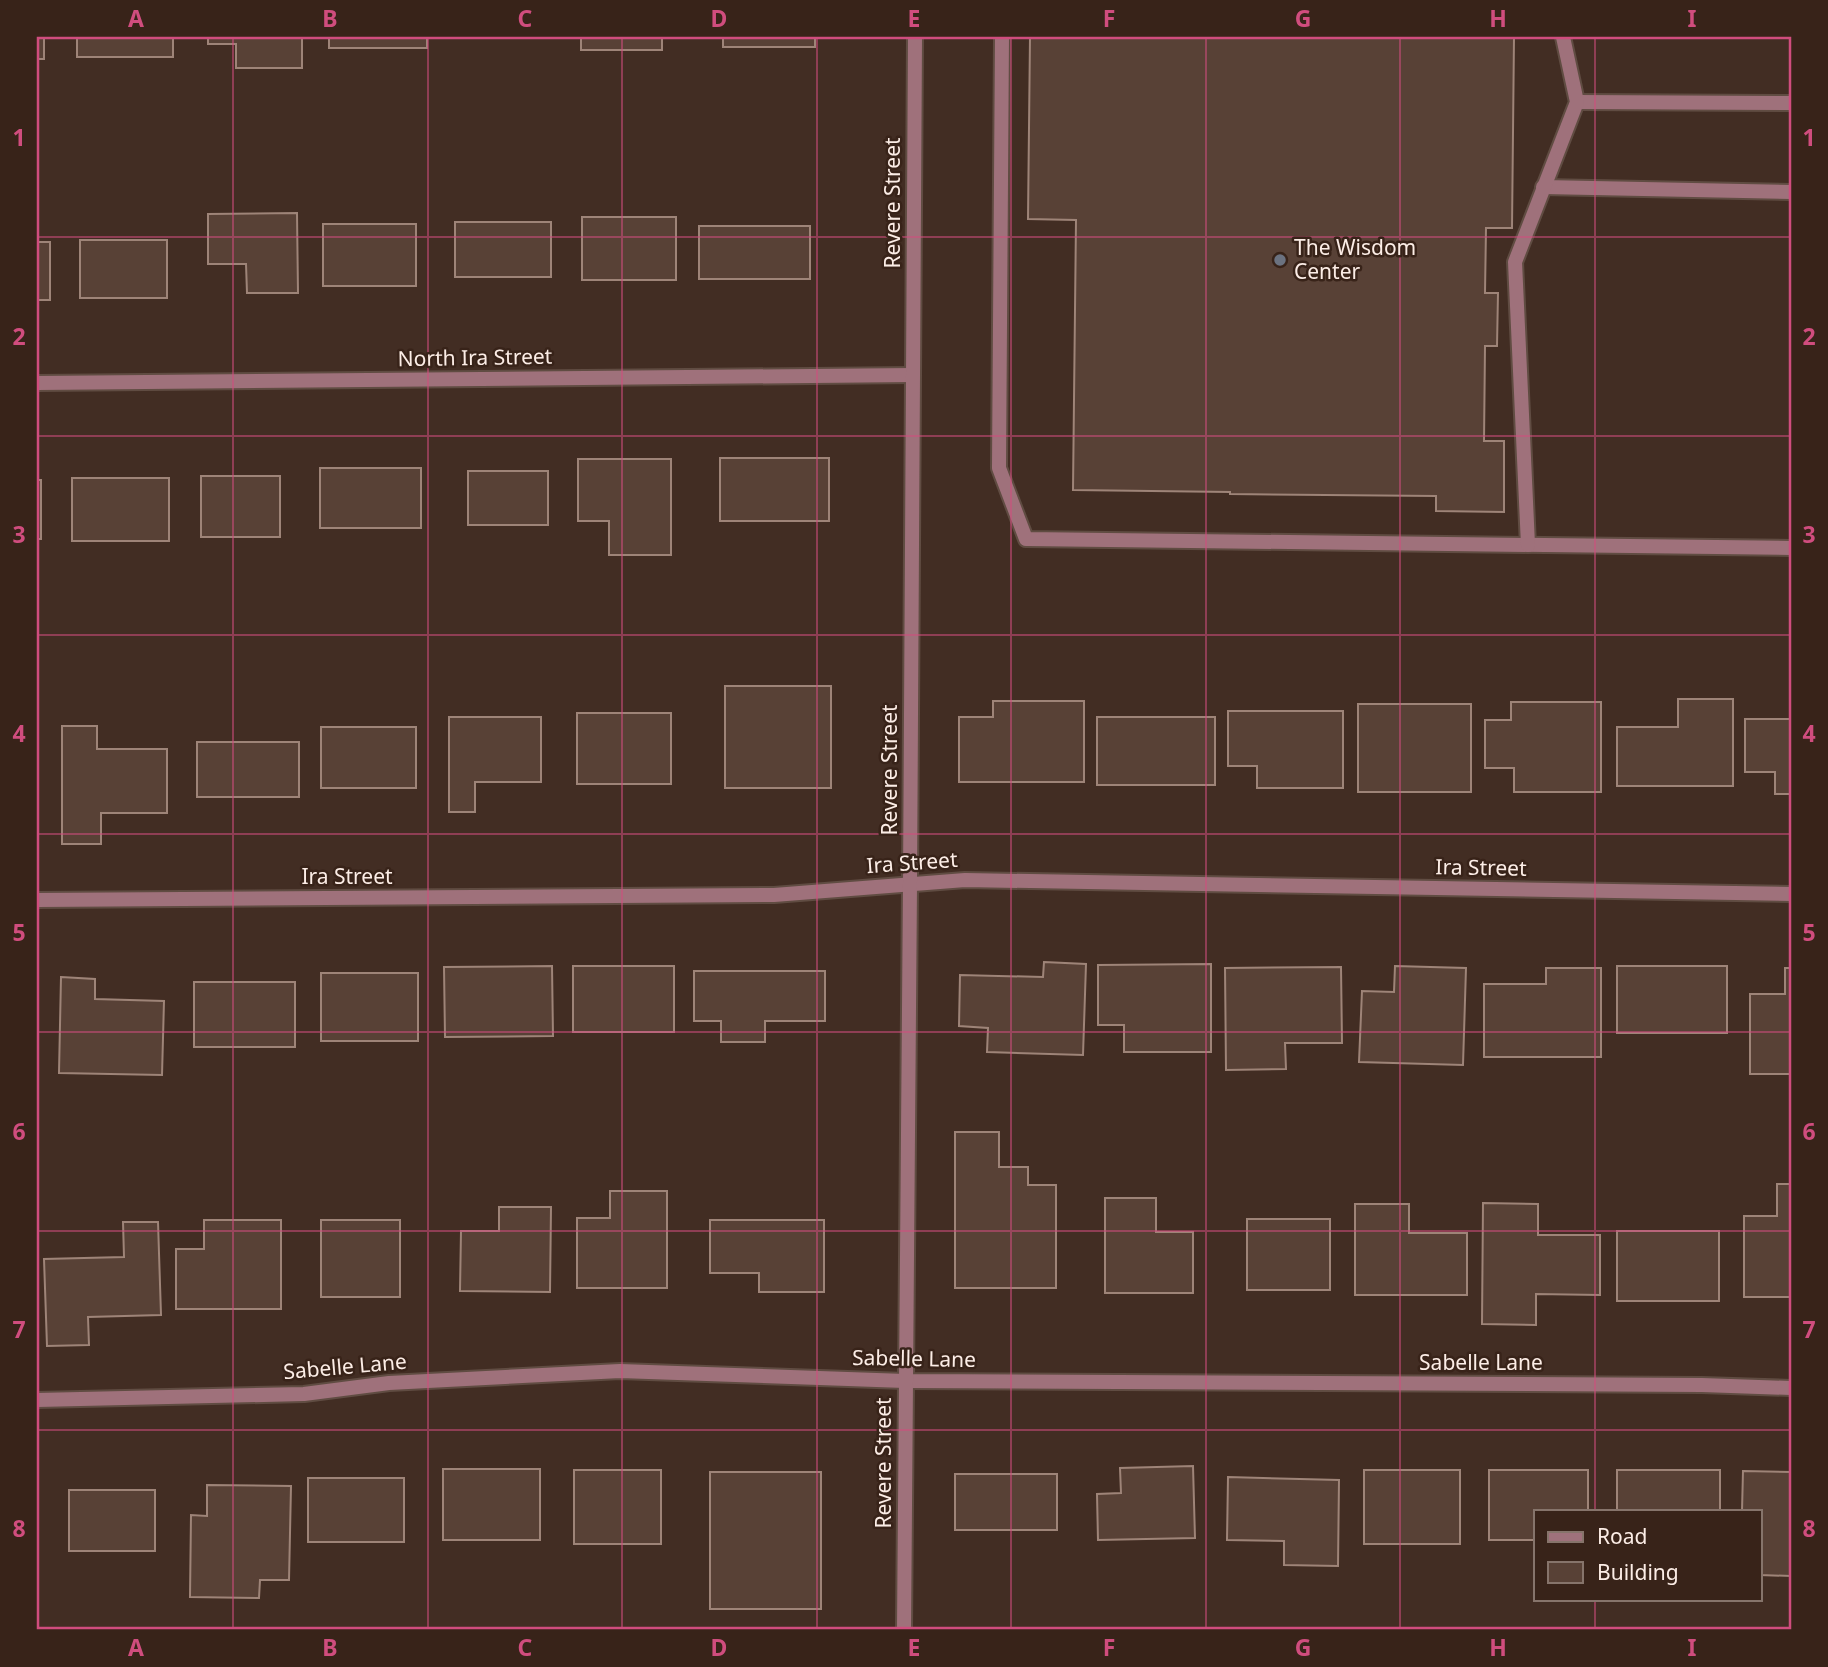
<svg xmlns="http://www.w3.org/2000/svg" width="1828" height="1667" viewBox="0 0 1828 1667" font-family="'Noto Sans',sans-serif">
<rect width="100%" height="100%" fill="#422d23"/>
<g fill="#584136" stroke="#9e8478" stroke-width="2">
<rect x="37" y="37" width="7" height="22"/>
<rect x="77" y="37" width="96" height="20"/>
<polygon points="208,37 302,37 302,68 236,68 236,44 208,44"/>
<rect x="329" y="37" width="98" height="11"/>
<rect x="581" y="37" width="81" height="13"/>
<rect x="723" y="37" width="92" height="10"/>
<polygon points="1030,37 1514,37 1512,228 1486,228 1485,293 1498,293 1497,346 1485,346 1484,441 1504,441 1504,512 1436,511 1436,496 1230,494 1230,492 1073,490 1076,220 1028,219"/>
<polygon points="297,213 298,293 247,293 246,264 208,264 208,214"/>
<rect x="582" y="217" width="94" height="63"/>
<rect x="455" y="222" width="96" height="55"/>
<rect x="323" y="224" width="93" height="62"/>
<rect x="699" y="226" width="111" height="53"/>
<rect x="80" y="240" width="87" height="58"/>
<rect x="37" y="242" width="13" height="58"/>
<rect x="720" y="458" width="109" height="63"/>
<polygon points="578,459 671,459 671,555 609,555 609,521 578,521"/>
<rect x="320" y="468" width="101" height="60"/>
<rect x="468" y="471" width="80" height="54"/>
<rect x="201" y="476" width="79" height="61"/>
<rect x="72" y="478" width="97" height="63"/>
<rect x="37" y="480" width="4" height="59"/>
<rect x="725" y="686" width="106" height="102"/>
<polygon points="1678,699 1733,699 1733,786 1617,786 1617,727 1678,727"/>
<polygon points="993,701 1084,701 1084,782 959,782 959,717 993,717"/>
<polygon points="1511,702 1601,702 1601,792 1514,792 1514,768 1485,768 1485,720 1511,720"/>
<rect x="1358" y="704" width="113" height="88"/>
<polygon points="1228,711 1343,711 1343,788 1257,788 1257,766 1228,766"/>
<rect x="577" y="713" width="94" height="71"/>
<polygon points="449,717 541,717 541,782 475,782 475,812 449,812"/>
<rect x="1097" y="717" width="118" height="68"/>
<polygon points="1745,719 1791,719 1791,794 1775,794 1775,772 1745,772"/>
<polygon points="62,726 97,726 97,749 167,749 167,813 101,813 101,844 62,844"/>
<rect x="321" y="727" width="95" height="61"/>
<rect x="197" y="742" width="102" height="55"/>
<polygon points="1044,962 1086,964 1083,1055 987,1052 988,1028 959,1026 960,975 1043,977"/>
<polygon points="1211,964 1211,1052 1124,1052 1124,1025 1098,1025 1098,965"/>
<polygon points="552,966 553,1036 445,1037 444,967"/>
<rect x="573" y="966" width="101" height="66"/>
<polygon points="1395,966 1466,968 1463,1065 1359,1062 1362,991 1394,992"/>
<rect x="1617" y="966" width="110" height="67"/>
<polygon points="1341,967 1342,1043 1285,1043 1286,1069 1226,1070 1225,968"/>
<polygon points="1546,968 1601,968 1601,1057 1484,1057 1484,984 1546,984"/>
<polygon points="1785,968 1791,968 1791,1074 1750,1074 1750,994 1785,994"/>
<polygon points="694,971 825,971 825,1021 765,1021 765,1042 721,1042 721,1021 694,1021"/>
<rect x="321" y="973" width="97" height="68"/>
<polygon points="61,977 95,979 95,999 164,1001 162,1075 59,1073"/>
<rect x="194" y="982" width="101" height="65"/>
<polygon points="955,1132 999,1132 999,1167 1028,1167 1028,1185 1056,1185 1056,1288 955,1288"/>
<polygon points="1777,1184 1791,1184 1791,1297 1744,1297 1744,1216 1777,1216"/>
<polygon points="610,1191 667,1191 667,1288 577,1288 577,1218 610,1218"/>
<polygon points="1105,1198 1156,1198 1156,1232 1193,1232 1193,1293 1105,1293"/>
<polygon points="1483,1203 1538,1204 1538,1235 1600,1235 1600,1295 1536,1294 1536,1325 1482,1324"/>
<polygon points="1355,1204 1409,1204 1409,1233 1467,1233 1467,1295 1355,1295"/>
<polygon points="499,1207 551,1207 550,1292 460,1291 461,1231 499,1231"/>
<rect x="1247" y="1219" width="83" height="71"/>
<polygon points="204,1220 281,1220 281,1309 176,1309 176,1249 204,1249"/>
<rect x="321" y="1220" width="79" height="77"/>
<polygon points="710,1220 824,1220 824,1292 759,1292 759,1273 710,1273"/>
<polygon points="123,1222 158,1222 161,1315 88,1317 89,1345 47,1346 44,1259 124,1257"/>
<rect x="1617" y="1231" width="102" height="70"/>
<polygon points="1193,1466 1195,1538 1098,1540 1097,1494 1121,1493 1120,1468"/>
<rect x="443" y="1469" width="97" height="71"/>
<rect x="574" y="1470" width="87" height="74"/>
<rect x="1364" y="1470" width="96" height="74"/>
<polygon points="1489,1470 1588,1470 1588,1511 1536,1511 1536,1540 1489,1540"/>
<rect x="1617" y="1470" width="103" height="41"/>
<polygon points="1743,1471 1791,1472 1791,1576 1760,1575 1760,1511 1742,1511"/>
<rect x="710" y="1472" width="111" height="137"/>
<rect x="955" y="1474" width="102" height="56"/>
<polygon points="1228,1477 1339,1480 1338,1566 1284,1565 1284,1541 1227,1540"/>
<rect x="308" y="1478" width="96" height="64"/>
<polygon points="207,1485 291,1486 289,1580 260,1580 259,1598 190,1597 191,1515 207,1516"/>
<rect x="69" y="1490" width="86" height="61"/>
</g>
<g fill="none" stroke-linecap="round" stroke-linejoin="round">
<g stroke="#604c42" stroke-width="18">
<g id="lane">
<polyline points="1002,37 999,468 1026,539 1791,548"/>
<polyline points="1577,102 1791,103"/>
<polyline points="1543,187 1791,192"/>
<polyline points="1528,545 1515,262 1577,102 1563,37"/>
</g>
</g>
<g stroke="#604c42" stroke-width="18">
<g id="street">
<polyline points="37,383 913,375"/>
<polyline points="37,900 774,895 965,880 1791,894"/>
<polyline points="37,1400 304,1394 389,1383 620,1371 905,1381 1702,1385 1791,1388"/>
<polyline points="904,1630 910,884 915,37"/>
</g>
</g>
<use href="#lane" stroke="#9f717b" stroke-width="14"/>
<use href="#street" stroke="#9f717b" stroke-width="14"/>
</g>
<path fill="none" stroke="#d04d7e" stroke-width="2" stroke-opacity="0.55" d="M233 37V1630M428 37V1630M622 37V1630M817 37V1630M1011 37V1630M1206 37V1630M1400 37V1630M1595 37V1511M37 237H1791M37 436H1791M37 635H1791M37 834H1791M37 1032H1791M37 1231H1791M37 1430H1791M1595 1599V1630"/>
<circle fill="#6b7280" stroke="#382319" stroke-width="2.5" cx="1280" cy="260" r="7"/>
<g text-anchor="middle" stroke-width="5" stroke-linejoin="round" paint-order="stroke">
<g font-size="21" fill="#fcede6" stroke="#382319">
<text transform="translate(893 203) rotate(-90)" y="7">Revere Street</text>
<text transform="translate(475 358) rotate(-1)" y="7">North Ira Street</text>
<text transform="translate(890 770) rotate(-90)" y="7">Revere Street</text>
<text transform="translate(912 863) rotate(-4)" y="7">Ira Street</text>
<text transform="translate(1481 868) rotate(1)" y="7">Ira Street</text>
<text x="347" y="884">Ira Street</text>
<text transform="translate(914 1359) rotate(1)" y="7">Sabelle Lane</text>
<text x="1481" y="1370">Sabelle Lane</text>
<text transform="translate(345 1367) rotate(-5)" y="7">Sabelle Lane</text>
<text transform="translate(884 1463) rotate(-90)" y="7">Revere Street</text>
</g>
<g font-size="21" fill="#fcede6" stroke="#382319" text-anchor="start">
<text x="1294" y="255">The Wisdom<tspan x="1294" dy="24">Center</tspan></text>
</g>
</g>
<rect width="1828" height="1667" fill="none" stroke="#382319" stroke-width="77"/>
<rect x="1534" y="1510" width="228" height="91" fill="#382319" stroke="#86746b" stroke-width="2"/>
<rect x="1548" y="1532" width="35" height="10" fill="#9f717b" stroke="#86746b" stroke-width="2"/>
<text x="1597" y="1544" font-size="21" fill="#fcede6">Road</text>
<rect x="1548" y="1562" width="35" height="21" fill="#584136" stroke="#86746b" stroke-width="2"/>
<text x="1597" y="1580" font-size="21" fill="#fcede6">Building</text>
<rect x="38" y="38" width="1752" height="1590" fill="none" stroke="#d04d7e" stroke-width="2.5"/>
<g font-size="23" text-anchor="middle" font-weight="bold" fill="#d04d7e">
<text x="136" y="27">A</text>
<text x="330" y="27">B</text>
<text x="525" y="27">C</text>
<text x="719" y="27">D</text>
<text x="914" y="27">E</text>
<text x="1109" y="27">F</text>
<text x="1303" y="27">G</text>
<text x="1498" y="27">H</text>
<text x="1692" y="27">I</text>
<text x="19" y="146">1</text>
<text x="1809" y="146">1</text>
<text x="19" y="345">2</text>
<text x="1809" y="345">2</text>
<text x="19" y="543">3</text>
<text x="1809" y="543">3</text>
<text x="19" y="742">4</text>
<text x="1809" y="742">4</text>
<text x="19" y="941">5</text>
<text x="1809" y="941">5</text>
<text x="19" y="1140">6</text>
<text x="1809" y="1140">6</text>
<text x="19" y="1338">7</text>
<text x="1809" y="1338">7</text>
<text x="19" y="1537">8</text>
<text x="1809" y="1537">8</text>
<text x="136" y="1656">A</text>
<text x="330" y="1656">B</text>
<text x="525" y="1656">C</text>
<text x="719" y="1656">D</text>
<text x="914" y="1656">E</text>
<text x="1109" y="1656">F</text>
<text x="1303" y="1656">G</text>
<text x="1498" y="1656">H</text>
<text x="1692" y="1656">I</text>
</g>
</svg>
